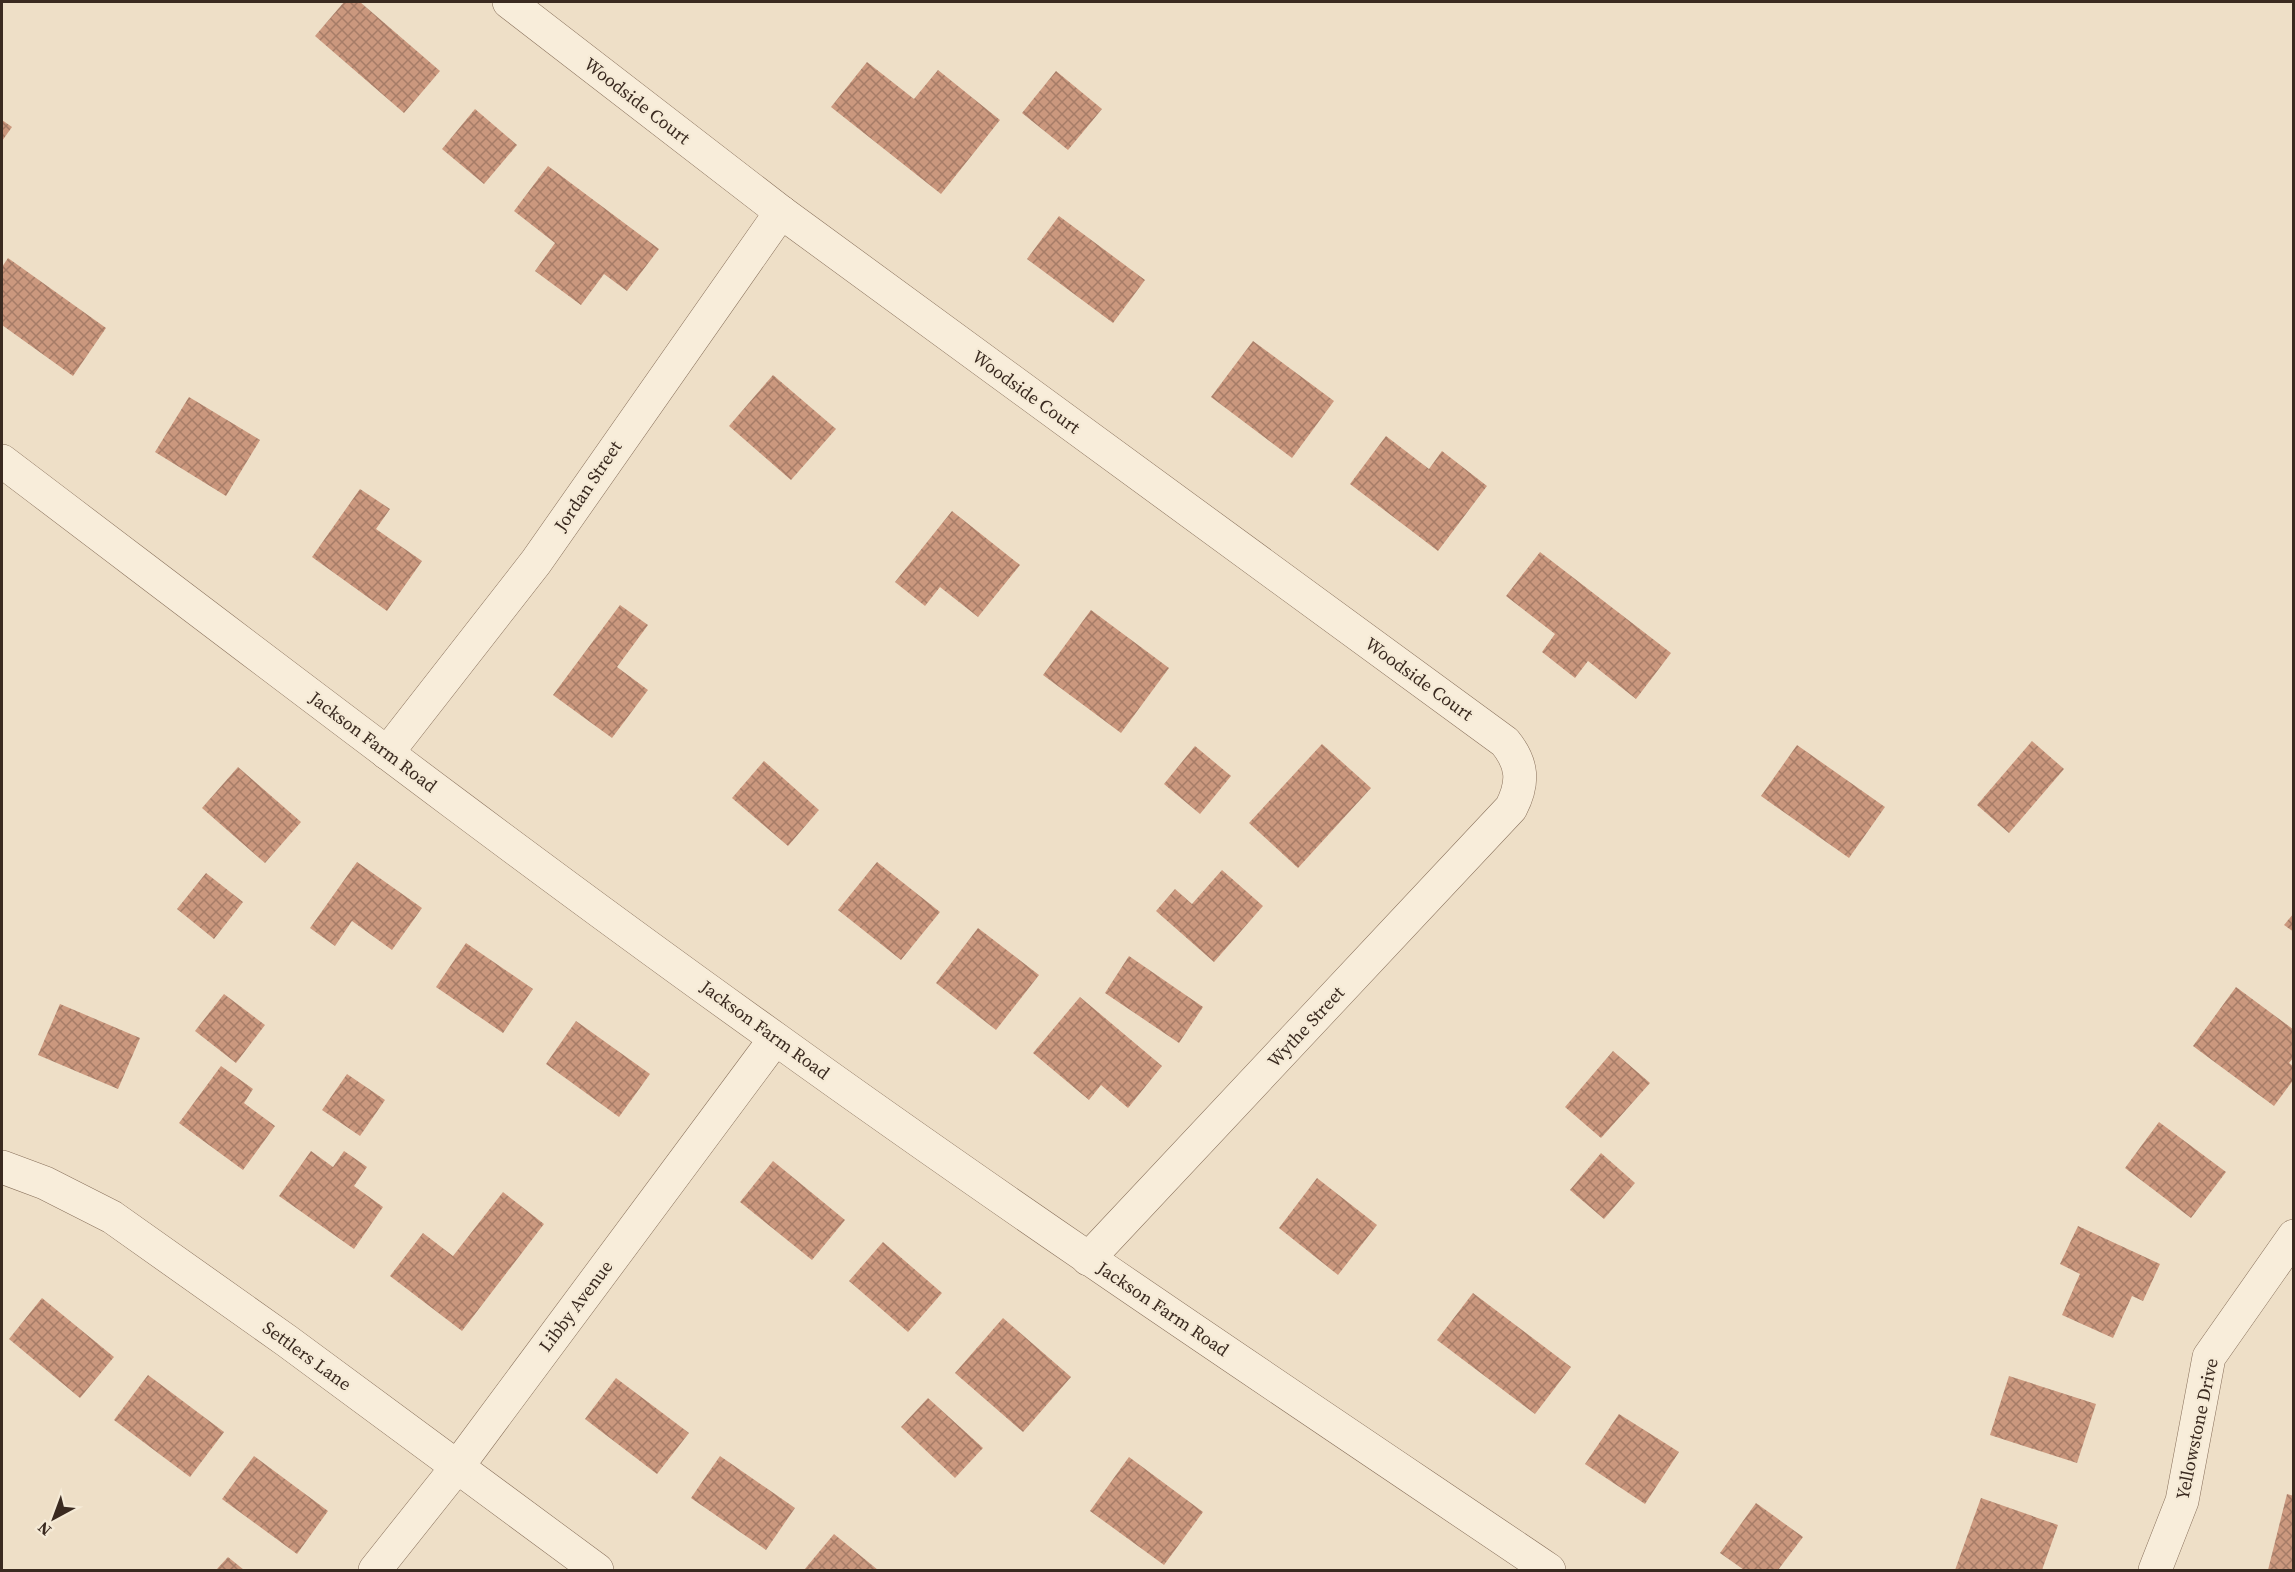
<svg xmlns="http://www.w3.org/2000/svg" width="2295" height="1572" viewBox="0 0 2295 1572" font-family="'Source Serif 4',serif">
<defs>
<pattern id="building-cross-hatch" width="8" height="8" patternUnits="userSpaceOnUse" patternTransform="scale(1.5)"><rect width="8" height="8" fill="#cb987e"/><path d="M0 0l8 8M0 8l8-8" fill="none" stroke="#a67c67"/></pattern>
</defs>
<rect width="100%" height="100%" fill="#eedfc7"/>
<g fill="url(#building-cross-hatch)">
<polygon points="344,2 360,2 440,71 404,113 315,36"/>
<polygon points="867,62 914,99 938,70 1000,120 941,194 831,107"/>
<polygon points="1056,71 1102,109 1068,150 1022,113"/>
<polygon points="475,109 517,145 484,184 442,149"/>
<polygon points="2,120 12,127 2,141"/>
<polygon points="548,166 659,249 627,291 604,274 581,305 535,271 555,243 514,211"/>
<polygon points="1059,216 1145,280 1113,323 1027,259"/>
<polygon points="8,258 106,328 73,376 2,325 2,267"/>
<polygon points="1253,341 1334,401 1292,458 1211,397"/>
<polygon points="773,375 836,429 791,480 729,426"/>
<polygon points="189,397 260,440 226,496 155,452"/>
<polygon points="1386,436 1429,469 1442,451 1487,486 1438,551 1350,484"/>
<polygon points="360,489 390,509 376,529 422,561 387,611 312,557"/>
<polygon points="952,511 1020,565 978,617 940,587 925,606 895,582"/>
<polygon points="1540,552 1671,653 1636,699 1588,661 1575,678 1542,652 1555,634 1506,596"/>
<polygon points="620,605 648,625 617,667 648,690 612,738 553,695"/>
<polygon points="1091,610 1169,668 1121,733 1043,675"/>
<polygon points="2032,741 2064,769 2009,833 1977,805"/>
<polygon points="1322,744 1371,788 1298,868 1249,823"/>
<polygon points="1797,745 1885,807 1849,858 1761,796"/>
<polygon points="1195,746 1231,776 1200,814 1164,784"/>
<polygon points="764,761 819,810 788,846 732,798"/>
<polygon points="238,767 301,822 265,863 202,808"/>
<polygon points="357,862 422,908 392,950 352,921 335,946 310,928"/>
<polygon points="877,862 940,912 901,960 838,910"/>
<polygon points="1222,870 1263,906 1214,962 1156,911 1175,889 1192,904"/>
<polygon points="206,873 243,902 214,939 177,909"/>
<polygon points="2294,913 2294,932 2284,925"/>
<polygon points="978,928 1039,975 996,1030 936,983"/>
<polygon points="466,943 533,989 503,1033 436,987"/>
<polygon points="1129,956 1203,1007 1179,1043 1105,993"/>
<polygon points="2236,987 2294,1030 2294,1057 2289,1063 2294,1067 2294,1079 2274,1106 2193,1046"/>
<polygon points="224,994 265,1025 236,1063 195,1031"/>
<polygon points="1080,997 1162,1066 1128,1108 1101,1085 1089,1100 1033,1053"/>
<polygon points="60,1004 140,1038 118,1089 38,1055"/>
<polygon points="576,1021 650,1074 619,1117 546,1064"/>
<polygon points="1613,1051 1650,1083 1601,1138 1565,1107"/>
<polygon points="221,1066 253,1089 244,1103 275,1126 243,1170 179,1123"/>
<polygon points="347,1074 385,1100 360,1136 322,1110"/>
<polygon points="2159,1122 2226,1172 2191,1218 2125,1168"/>
<polygon points="311,1151 333,1167 344,1151 367,1167 354,1186 383,1207 354,1249 279,1196"/>
<polygon points="1601,1153 1635,1183 1604,1219 1570,1190"/>
<polygon points="773,1161 845,1220 812,1260 740,1202"/>
<polygon points="1317,1178 1377,1225 1338,1275 1279,1228"/>
<polygon points="503,1192 544,1224 462,1331 390,1276 423,1233 453,1256"/>
<polygon points="2078,1226 2160,1264 2143,1301 2132,1296 2113,1338 2062,1315 2080,1274 2060,1264"/>
<polygon points="883,1242 942,1293 908,1332 849,1281"/>
<polygon points="1473,1293 1571,1367 1535,1414 1437,1340"/>
<polygon points="42,1298 114,1357 80,1398 9,1339"/>
<polygon points="1003,1318 1071,1377 1023,1432 955,1373"/>
<polygon points="148,1375 224,1432 190,1477 114,1420"/>
<polygon points="2009,1376 2096,1404 2077,1463 1990,1435"/>
<polygon points="616,1378 689,1433 657,1474 585,1419"/>
<polygon points="928,1398 983,1448 955,1478 901,1427"/>
<polygon points="1619,1414 1679,1452 1645,1504 1585,1464"/>
<polygon points="254,1456 328,1511 297,1554 222,1499"/>
<polygon points="720,1456 795,1508 766,1550 691,1498"/>
<polygon points="1129,1457 1203,1512 1164,1565 1090,1511"/>
<polygon points="2287,1494 2294,1496 2294,1570 2268,1570"/>
<polygon points="1981,1498 2058,1525 2042,1570 1955,1570"/>
<polygon points="1756,1503 1803,1537 1778,1570 1744,1570 1720,1553"/>
<polygon points="834,1534 878,1570 804,1570"/>
<polygon points="228,1557 244,1570 216,1570"/>
</g>
<g fill="none" stroke-linecap="round" stroke-linejoin="round">
<g stroke="#89715c" stroke-width="34">
<g id="street">
<path d="M509 2 781 212 1505 742C1523 764 1524 783 1511 808L1088 1259"/>
<path d="M2 461C258 655 514 852 776 1039 1030 1222 1290 1395 1549 1570"/>
<polyline points="387,753 536,562 781,212"/>
<polyline points="2,1167 45,1183 112,1217 287,1341 597,1570"/>
<polyline points="375,1570 457,1467 775,1039"/>
<polyline points="2155,1570 2182,1501 2209,1357 2294,1236"/>
</g>
</g>
<use href="#street" stroke="#f8edda" stroke-width="33"/>
</g>
<g text-anchor="middle" stroke-width="4.5" stroke-linejoin="round" paint-order="stroke">
<g font-size="18" fill="#3a2a20" stroke="#f5ead6">
<text transform="translate(637 101) rotate(38)" y="6">Woodside Court</text>
<text transform="translate(1026 392) rotate(36)" y="6">Woodside Court</text>
<text transform="translate(588 486) rotate(-56)" y="6">Jordan Street</text>
<text transform="translate(1419 679) rotate(36)" y="6">Woodside Court</text>
<text transform="translate(373 742) rotate(37)" y="6">Jackson Farm Road</text>
<text transform="translate(1306 1027) rotate(-47)" y="6">Wythe Street</text>
<text transform="translate(765 1030) rotate(36)" y="6">Jackson Farm Road</text>
<text transform="translate(576 1306) rotate(-53)" y="6">Libby Avenue</text>
<text transform="translate(1163 1309) rotate(34)" y="6">Jackson Farm Road</text>
<text transform="translate(307 1356) rotate(36)" y="6">Settlers Lane</text>
<text transform="translate(2197 1429) rotate(-78)" y="6">Yellowstone Drive</text>
</g>
</g>
<rect width="2295" height="1572" fill="none" stroke="#3a2a20" stroke-width="6"/>
<g transform="translate(54 1518) rotate(221)" stroke="#f5ead6" stroke-width="4.5" paint-order="stroke">
<path d="M0-4.5L10 22L0 15L-10 22Z" fill="#3a2a20"/>
<text y="-9" font-size="16" font-weight="bold" text-anchor="middle" fill="#3a2a20">N</text>
</g>
</svg>
